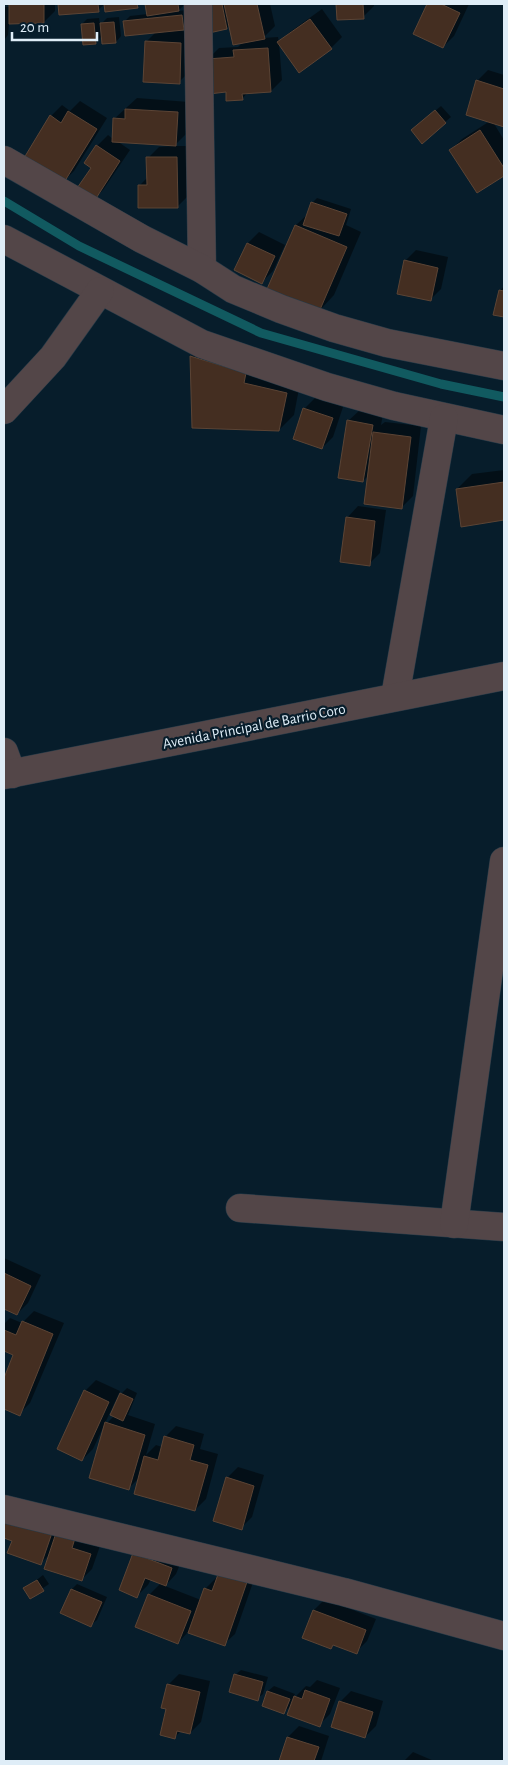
<svg xmlns="http://www.w3.org/2000/svg" width="508" height="1765" viewBox="0 0 508 1765" font-family="'Alegreya Sans',sans-serif">
<rect width="100%" height="100%" fill="#071d2b"/>
<g fill="#0007">
<polygon points="10,4 55,4 55,11 44,22 9,23 8,35 4,40 4,7 10,7"/>
<polygon points="59,4 105,4 98,10 60,14"/>
<polygon points="146,4 185,4 178,11 187,10 189,23 183,29 171,30 192,32 190,71 179,82 146,42 157,31 125,21 130,16 148,14"/>
<polygon points="204,4 270,4 275,26 263,38 278,37 279,42 290,32 322,9 342,37 331,48 279,43 282,80 271,91 248,92 242,99 227,91 208,59 219,48 238,47 244,41 230,24 227,28"/>
<polygon points="337,4 374,4 374,6 363,17 338,18"/>
<polygon points="429,4 469,4 454,36 443,47 415,33"/>
<polygon points="119,17 121,36 116,42 103,35 96,42 82,24 87,19 99,18 100,25 107,18"/>
<polygon points="488,70 504,75 504,126 493,122 504,140 504,175 478,192 451,150 462,139 490,121 477,81"/>
<polygon points="137,98 189,102 187,133 174,146 188,146 188,196 177,207 139,186 148,177 148,158 159,147 173,146 173,144 117,141 130,150 103,190 92,201 92,167 97,146 108,135 113,139 114,119"/>
<polygon points="80,101 107,118 74,171 63,182 51,116 62,105 70,111"/>
<polygon points="441,106 451,117 422,142 418,125"/>
<polygon points="317,198 351,209 346,225 361,232 334,295 319,311 269,289 296,225 309,213 312,203"/>
<polygon points="259,232 285,245 273,271 262,282 236,269 248,243"/>
<polygon points="416,250 448,257 441,289 430,300 405,261"/>
<polygon points="504,286 504,316 495,314 500,291"/>
<polygon points="207,341 301,378 294,415 279,430 193,427 192,356"/>
<polygon points="316,397 343,407 333,437 322,448 294,438 305,408"/>
<polygon points="360,410 383,414 381,425 385,422 421,426 413,496 402,507 369,475 363,481 348,421"/>
<polygon points="504,470 504,519 462,525 457,489 472,474"/>
<polygon points="358,506 386,510 380,553 369,564 347,518"/>
<polygon points="4,1258 41,1275 28,1303 17,1314 4,1308"/>
<polygon points="34,1311 64,1323 30,1403 19,1414 4,1408 4,1381 15,1354 4,1349 4,1324 10,1318 22,1323"/>
<polygon points="96,1380 120,1391 93,1449 82,1460 85,1391"/>
<polygon points="127,1388 137,1393 128,1415 155,1424 146,1455 156,1445 162,1447 165,1437 176,1426 204,1434 200,1449 218,1454 206,1499 195,1510 139,1478 128,1489 105,1425 114,1416 121,1394"/>
<polygon points="238,1467 264,1475 252,1517 241,1528 227,1478"/>
<polygon points="4,1522 101,1543 92,1569 81,1580 50,1554 41,1563 13,1540 4,1537"/>
<polygon points="134,1554 183,1557 176,1574 165,1586 201,1600 205,1589 216,1578 258,1568 235,1634 224,1644 188,1632 178,1643 149,1595 161,1583 151,1579 148,1585 137,1596"/>
<polygon points="43,1575 49,1584 30,1597 25,1589"/>
<polygon points="77,1584 107,1597 97,1620 91,1625 72,1589"/>
<polygon points="325,1599 376,1619 367,1641 356,1652 335,1644 331,1648 304,1638 314,1610"/>
<polygon points="241,1670 268,1677 263,1694 257,1699 235,1675"/>
<polygon points="179,1674 210,1681 201,1722 190,1733 181,1731 174,1738 168,1708 168,1685"/>
<polygon points="317,1680 340,1688 330,1714 319,1725 292,1705 284,1712 268,1691 274,1686 295,1694 293,1699 306,1686 310,1687"/>
<polygon points="351,1691 383,1701 376,1726 365,1737 340,1702"/>
<polygon points="299,1726 329,1736 321,1761 280,1761 288,1737"/>
<polygon points="413,1752 434,1761 404,1761"/>
</g>
<g fill="none" stroke-linecap="round" stroke-linejoin="round">
<polyline stroke="#115a60" stroke-width="9" points="4,201 79,246 261,333 441,384 504,397"/>
</g>
<g fill="#442e21" stroke="#5b4435">
<polygon points="9,4 44,4 44,23 9,24"/>
<polygon points="58,4 98,4 99,12 59,15"/>
<polygon points="104,4 137,4 138,8 105,12"/>
<polygon points="145,4 178,4 179,11 147,16"/>
<polygon points="203,4 222,4 227,29 209,33"/>
<polygon points="224,4 257,4 265,39 233,45"/>
<polygon points="336,4 363,4 364,19 337,20"/>
<polygon points="427,4 441,4 460,13 443,48 413,34"/>
<polygon points="182,15 184,30 125,36 123,21"/>
<polygon points="310,19 332,49 299,73 277,42"/>
<polygon points="114,22 116,43 102,44 100,23"/>
<polygon points="94,23 96,44 83,45 81,24"/>
<polygon points="145,41 181,43 180,84 143,82"/>
<polygon points="268,48 271,92 242,94 243,100 226,101 226,92 209,94 207,59 234,57 233,50"/>
<polygon points="476,80 504,89 504,127 466,115"/>
<polygon points="125,109 178,112 176,146 112,142 113,118 125,119"/>
<polygon points="435,110 446,123 422,144 411,130"/>
<polygon points="68,111 97,129 63,184 24,158 50,115 61,123"/>
<polygon points="480,130 504,168 504,176 477,193 449,150"/>
<polygon points="96,145 120,161 93,203 75,191 91,168 84,163"/>
<polygon points="146,157 177,157 178,208 138,208 138,185 147,185"/>
<polygon points="311,202 347,214 339,236 303,225"/>
<polygon points="295,225 347,247 319,312 267,289"/>
<polygon points="247,243 275,256 262,284 234,270"/>
<polygon points="404,260 438,268 431,301 397,294"/>
<polygon points="499,290 504,291 504,317 493,315"/>
<polygon points="190,356 246,373 244,383 287,393 279,431 192,428"/>
<polygon points="303,408 333,418 322,449 293,439"/>
<polygon points="347,420 373,425 363,482 338,478"/>
<polygon points="373,432 411,437 402,509 364,504"/>
<polygon points="504,482 504,520 461,527 456,489"/>
<polygon points="346,517 375,521 370,566 340,562"/>
<polygon points="4,1273 31,1286 17,1315 4,1309"/>
<polygon points="22,1321 53,1334 20,1416 4,1409 4,1378 13,1355 4,1351 4,1330 16,1335"/>
<polygon points="84,1390 109,1402 82,1461 57,1449"/>
<polygon points="120,1393 133,1399 123,1421 110,1415"/>
<polygon points="105,1422 145,1435 129,1490 89,1478"/>
<polygon points="164,1436 194,1445 190,1460 208,1465 195,1511 134,1494 144,1456 158,1460"/>
<polygon points="226,1477 254,1486 242,1530 213,1521"/>
<polygon points="4,1520 53,1530 41,1565 7,1553 12,1541 4,1538"/>
<polygon points="57,1530 76,1535 72,1548 91,1554 82,1581 44,1569"/>
<polygon points="133,1553 172,1568 166,1586 145,1578 137,1598 119,1590"/>
<polygon points="220,1569 248,1579 225,1646 188,1633 204,1588 212,1591"/>
<polygon points="37,1580 44,1591 30,1599 23,1588"/>
<polygon points="71,1589 102,1602 91,1627 60,1613"/>
<polygon points="148,1594 191,1611 178,1644 135,1627"/>
<polygon points="313,1610 366,1630 357,1654 333,1645 331,1649 302,1638"/>
<polygon points="234,1674 263,1682 258,1701 229,1692"/>
<polygon points="167,1684 200,1692 190,1734 177,1731 175,1739 160,1735 166,1709 161,1708"/>
<polygon points="305,1690 330,1699 320,1727 287,1715 294,1696 302,1699"/>
<polygon points="267,1691 290,1699 284,1714 262,1706"/>
<polygon points="339,1701 373,1712 365,1738 331,1727"/>
<polygon points="287,1737 319,1747 314,1761 279,1761"/>
</g>
<g fill="none" stroke-linecap="round" stroke-linejoin="round">
<g stroke="#253a48" stroke-width="29">
<g id="minor">
<polyline points="198,4 202,269"/>
<polyline points="4,160 142,239 202,269 233,289 281,309 334,328 387,343 504,366"/>
<polyline points="4,239 202,344 327,387 394,406 504,430"/>
<polyline points="4,410 53,357 100,291"/>
<polyline points="395,697 444,418"/>
<polyline points="4,752 12,774"/>
<polyline points="4,775 504,676"/>
<polyline points="240,1208 504,1227"/>
<polyline points="454,1224 504,861"/>
<polyline points="4,1509 344,1592 504,1636"/>
</g>
</g>
<use href="#minor" stroke="#534648" stroke-width="28"/>
</g>
<g text-anchor="middle" stroke-width="4.5" stroke-linejoin="round" paint-order="stroke">
<g font-size="15" fill="#dfedf7" stroke="#071d2b">
<text transform="translate(254 726) rotate(-11)" y="5">Avenida Principal de Barrio Coro</text>
</g>
</g>
<rect width="508" height="1765" fill="none" stroke="#dfedf7" stroke-width="10"/>
<path d="M12 32v8h85v-8" fill="none" stroke="#dfedf7" stroke-width="2.5"/>
<text x="20" y="32" font-size="15" fill="#dfedf7" stroke="#071d2b" stroke-width="4" paint-order="stroke">20 m</text>
</svg>
